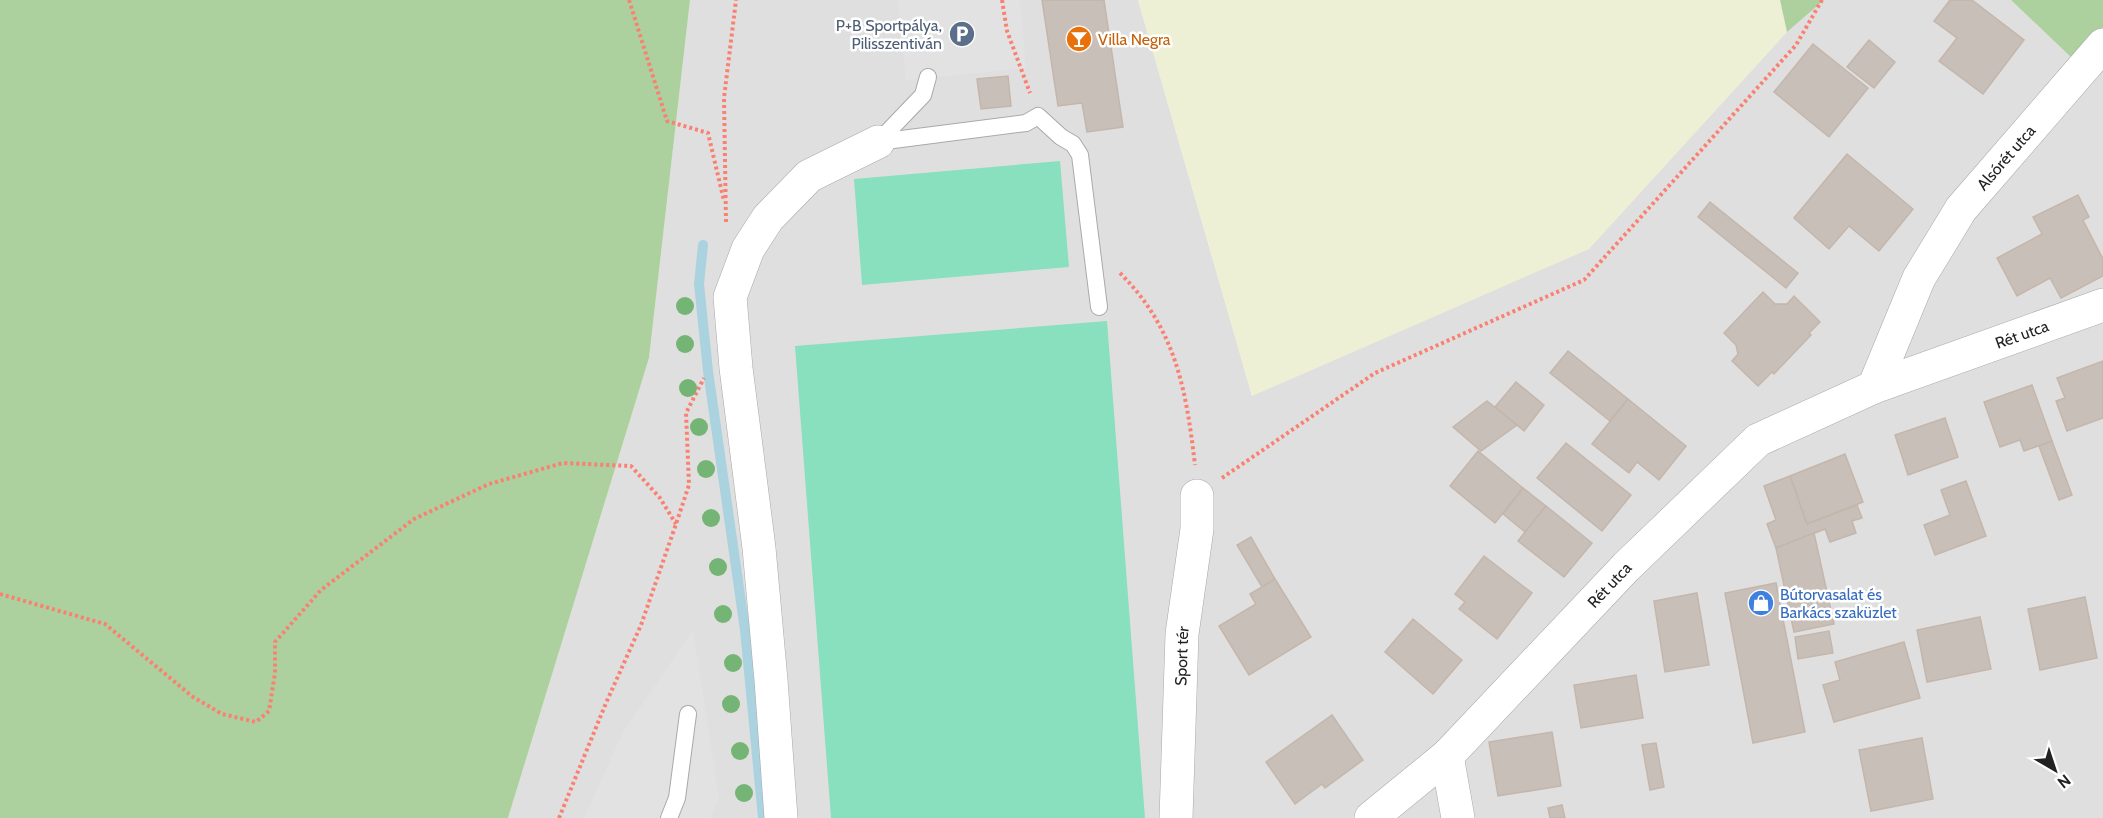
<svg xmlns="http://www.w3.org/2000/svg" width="2103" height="818" viewBox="0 0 2103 818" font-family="Cabin,sans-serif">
<rect width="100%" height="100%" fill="#f2efe9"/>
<polygon fill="#e0dfdf" points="690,0 1138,0 1252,396 1787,32 1824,0 2011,0 2076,62 2103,30 2103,818 508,818 649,358"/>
<polygon fill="#eef0d5" points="1138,0 1780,0 1787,32 1589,249 1252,396"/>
<g fill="#add19e">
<polygon points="0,0 690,0 649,358 508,818 0,818"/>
<polygon points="1780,0 1824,0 1787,32"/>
<polygon points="2011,0 2103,0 2103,30 2076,62"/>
</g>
<g fill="#88e0be">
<polygon points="1060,161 1069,267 862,285 854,179"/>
<polygon points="1107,321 1145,818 831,818 795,346"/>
</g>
<g fill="#e2e2e2">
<polygon points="898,0 1020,0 1026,68 906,80"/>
<polygon points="693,630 719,798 710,818 584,818 623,732"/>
</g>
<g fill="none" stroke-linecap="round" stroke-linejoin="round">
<polyline stroke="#aad3df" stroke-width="10" points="703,245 699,284 708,371 745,630 763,818"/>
</g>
<g fill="#c7bfb8" stroke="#c4b6ab" stroke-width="1.5">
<polygon points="1042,0 1104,0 1123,127 1087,132 1082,103 1058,106"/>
<polygon points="1950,0 1972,0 2024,40 1983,94 1939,61 1957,38 1934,21"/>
<polygon points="1869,40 1895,62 1874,88 1847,67"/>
<polygon points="1813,44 1868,88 1829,137 1774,92"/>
<polygon points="1008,76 1011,106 981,109 977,79"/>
<polygon points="1847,154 1913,209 1879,251 1849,226 1829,249 1794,218"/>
<polygon points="2078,195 2089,217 2083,220 2103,259 2103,276 2061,298 2050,278 2017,296 1997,258 2042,234 2033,217"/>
<polygon points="1710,202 1798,273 1786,288 1698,217"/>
<polygon points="1763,292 1775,304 1787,304 1794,296 1820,322 1809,333 1811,335 1774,374 1772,372 1758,386 1732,361 1738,354 1736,345 1724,333"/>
<polygon points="1568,351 1628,399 1610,421 1550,373"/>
<polygon points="2103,361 2103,418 2067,431 2056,401 2065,398 2057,378"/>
<polygon points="1516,382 1544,405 1524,431 1495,407"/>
<polygon points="2032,385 2052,441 2024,451 2020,440 2000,447 1984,402"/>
<polygon points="1628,399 1686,446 1659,480 1637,462 1629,473 1592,444"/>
<polygon points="1487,401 1517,425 1481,451 1453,427"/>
<polygon points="1945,418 1958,457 1908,475 1895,435"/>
<polygon points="2052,441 2072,495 2059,500 2039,446"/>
<polygon points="1566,443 1631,495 1602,531 1537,478"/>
<polygon points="1478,451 1523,488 1495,523 1450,486"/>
<polygon points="1845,454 1863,502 1807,524 1790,476"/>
<polygon points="1790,476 1807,524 1857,505 1862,518 1852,521 1856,533 1830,542 1825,529 1776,548 1767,524 1776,520 1764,486"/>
<polygon points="1966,481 1986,536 1935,555 1924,525 1950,515 1941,490"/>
<polygon points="1523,488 1546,506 1525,532 1503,514"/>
<polygon points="1546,506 1592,543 1564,577 1518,541"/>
<polygon points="1814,533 1834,624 1794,632 1776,548"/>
<polygon points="1251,537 1275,579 1262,587 1237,545"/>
<polygon points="1484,556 1532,593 1497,639 1459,609 1465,602 1455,594"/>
<polygon points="1275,579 1311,637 1249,675 1219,626 1256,604 1250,594"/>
<polygon points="1776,583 1805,732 1753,743 1725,593"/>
<polygon points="1697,593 1709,665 1665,672 1654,601"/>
<polygon points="2085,597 2097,658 2040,670 2028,609"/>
<polygon points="1980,617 1991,669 1927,682 1917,630"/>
<polygon points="1413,619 1462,660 1433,694 1385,652"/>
<polygon points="1829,631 1833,653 1798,659 1795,637"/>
<polygon points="1904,642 1920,698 1834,722 1823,685 1840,680 1835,662"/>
<polygon points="1636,675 1643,718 1581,728 1574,685"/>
<polygon points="1332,715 1363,760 1325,788 1322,784 1295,804 1266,762"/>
<polygon points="1552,732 1561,786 1498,796 1489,742"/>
<polygon points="1922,738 1933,799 1871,811 1859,750"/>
<polygon points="1656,743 1664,787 1650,790 1642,745"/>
<polygon points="1562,805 1565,818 1550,818 1548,808"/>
</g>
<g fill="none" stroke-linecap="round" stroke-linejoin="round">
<g stroke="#a9a9a9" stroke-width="18">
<g id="service">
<polyline points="878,142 1026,123 1038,116 1061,137 1073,144 1080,155 1099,307"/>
<polyline points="878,142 923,95 928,77"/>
<polyline points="669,818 677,798 688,714"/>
</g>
</g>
<g stroke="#a9a9a9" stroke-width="34">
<g id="minor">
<path id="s1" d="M1874 387 1919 278 1961 209 2103 45"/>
<polyline points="1447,756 1458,818"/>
<polyline points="781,818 771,680 759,548 736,368 730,297 748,249 768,218 809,176 878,142"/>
<path id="s2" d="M1176 818 1182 634 1197 529V496"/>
<path id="s3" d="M1371 818 1447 756 1626 567 1758 440 1874 387 2103 305"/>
</g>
</g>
<g stroke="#fa8072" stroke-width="4" stroke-dasharray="3 3" stroke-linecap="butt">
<polyline points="629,0 667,121 708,133 724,201"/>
<polyline points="1002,0 1007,31 1030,93"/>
<polyline points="726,222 724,98 736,0"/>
<path d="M1120 273C1176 329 1186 389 1195 465"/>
<polyline points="1222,478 1375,373 1584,280 1796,45 1822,0"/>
<polyline points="0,594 105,624 193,697 222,714 256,722 269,711 275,673 275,642 321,590 414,519 489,484 563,463 631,466 660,498 676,524"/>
<polyline points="559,818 606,703 641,625 676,524 689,485 686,413 704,378"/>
</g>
<use href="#service" stroke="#fff" stroke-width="16"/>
<use href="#minor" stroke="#fff" stroke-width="33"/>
</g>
<g fill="#74b475">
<circle cx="685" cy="306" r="9"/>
<circle cx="685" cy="344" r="9"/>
<circle cx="688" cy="388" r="9"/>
<circle cx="699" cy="427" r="9"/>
<circle cx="706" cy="469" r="9"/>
<circle cx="711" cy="518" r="9"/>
<circle cx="718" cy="567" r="9"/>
<circle cx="723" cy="614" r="9"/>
<circle cx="733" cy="663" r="9"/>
<circle cx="731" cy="704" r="9"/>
<circle cx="740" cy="751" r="9"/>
<circle cx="744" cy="793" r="9"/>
</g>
<defs>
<g id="parking-disc" transform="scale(1.35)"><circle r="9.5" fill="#5c6f8a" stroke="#fff"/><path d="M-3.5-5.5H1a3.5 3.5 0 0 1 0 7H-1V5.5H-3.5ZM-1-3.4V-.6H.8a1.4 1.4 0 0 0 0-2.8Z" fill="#fff"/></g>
<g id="bar-disc" transform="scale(1.35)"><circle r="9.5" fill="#e8710a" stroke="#fff"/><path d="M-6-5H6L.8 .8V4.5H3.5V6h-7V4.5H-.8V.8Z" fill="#fff"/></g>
<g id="shop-disc" transform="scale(1.35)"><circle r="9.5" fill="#3f7fe0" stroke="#fff"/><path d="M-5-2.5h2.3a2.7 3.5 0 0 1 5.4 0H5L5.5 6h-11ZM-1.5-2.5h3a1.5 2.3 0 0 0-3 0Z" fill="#fff"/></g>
</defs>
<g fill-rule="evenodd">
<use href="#parking-disc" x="962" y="34"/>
<use href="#bar-disc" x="1079" y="39"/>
<use href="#shop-disc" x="1761" y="603"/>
</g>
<g text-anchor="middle" stroke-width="5" stroke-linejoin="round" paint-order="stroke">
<g font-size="16" fill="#4e5e75" stroke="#fff" text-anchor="end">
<text x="942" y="31">P+B Sportpálya,<tspan x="942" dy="18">Pilisszentiván</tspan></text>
</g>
<g font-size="16" fill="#c56008" stroke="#fff" text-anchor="start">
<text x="1098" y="45">Villa Negra</text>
</g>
<g font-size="16" fill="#222" stroke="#fff">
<text dy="6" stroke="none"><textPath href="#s1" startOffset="267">Alsórét utca</textPath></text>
<text dy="6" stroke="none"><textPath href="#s3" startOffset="826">Rét utca</textPath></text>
<text dy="6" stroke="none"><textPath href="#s3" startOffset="334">Rét utca</textPath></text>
<text dy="6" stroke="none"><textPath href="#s2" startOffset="162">Sport tér</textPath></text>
</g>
<g font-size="16" fill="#366cbe" stroke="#fff" text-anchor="start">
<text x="1780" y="600">Bútorvasalat és<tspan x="1780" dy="18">Barkács szaküzlet</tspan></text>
</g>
</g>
<g transform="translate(2055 770) rotate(141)" stroke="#ffffff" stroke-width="4.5" paint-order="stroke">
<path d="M0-4.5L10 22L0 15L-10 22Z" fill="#222222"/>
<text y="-9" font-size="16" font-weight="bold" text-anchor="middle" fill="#222222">N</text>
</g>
</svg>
